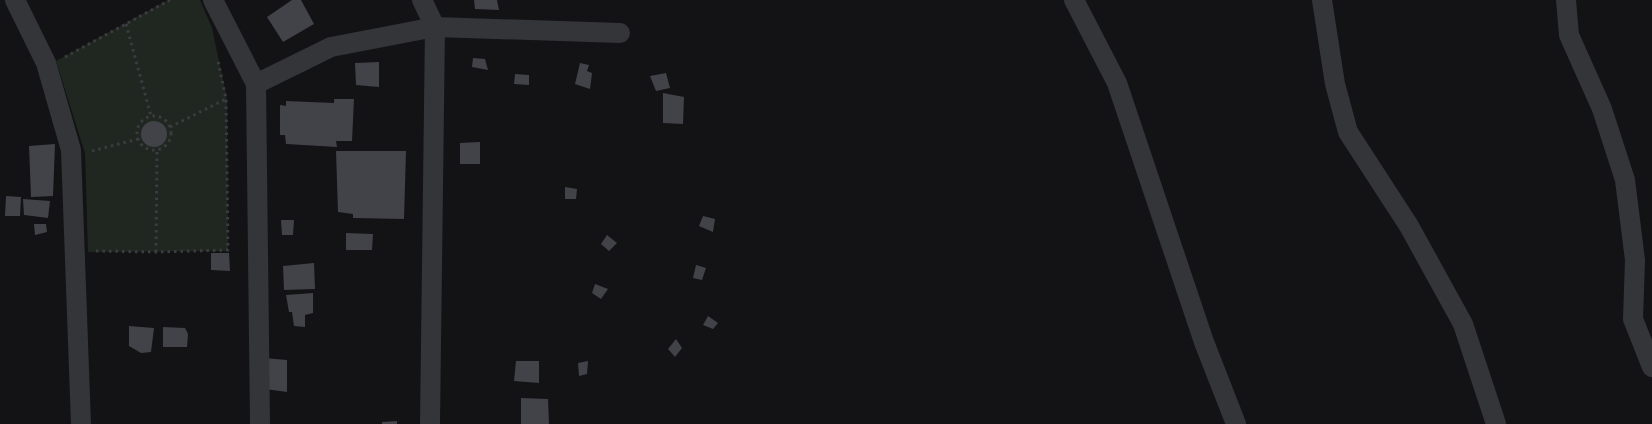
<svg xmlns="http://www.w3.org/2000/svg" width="1652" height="424" viewBox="0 0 1652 424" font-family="'Golos Text',sans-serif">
<rect width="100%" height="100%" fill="#131315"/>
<polygon fill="#202721" points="168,0 200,0 212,28 227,99 228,250 229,251 88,252 85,153 56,61"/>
<g fill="#424348">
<polygon points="292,0 301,0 314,24 283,42 267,17"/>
<polygon points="474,0 497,0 499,10 475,9"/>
<polygon points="473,58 485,59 488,70 472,67"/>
<polygon points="379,62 379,87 356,85 355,63"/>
<polygon points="580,63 589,65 587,71 592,73 590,89 575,84"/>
<polygon points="666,73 670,88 656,91 650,76"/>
<polygon points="515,74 529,75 529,85 514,84"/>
<polygon points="663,93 684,97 683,124 663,123"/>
<polygon points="334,99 354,99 352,141 336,141 337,147 286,144 285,135 280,135 280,105 286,106 286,101 334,103"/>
<circle cx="154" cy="134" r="13"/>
<polygon points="480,142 480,164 460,164 460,143"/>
<polygon points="55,144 53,196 31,197 29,146"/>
<polygon points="336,151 406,151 404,219 353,218 353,214 338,212"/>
<polygon points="565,187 577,189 576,199 565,199"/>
<polygon points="6,196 21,197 20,216 5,216"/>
<polygon points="23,199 50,201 48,218 24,215"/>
<polygon points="703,216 715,219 713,232 699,226"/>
<polygon points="281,220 294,220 293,235 282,235"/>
<polygon points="34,224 46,224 47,232 35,235"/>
<polygon points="346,233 373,234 372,250 346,250"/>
<polygon points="607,235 617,243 609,251 601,244"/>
<polygon points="211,253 229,253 230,271 211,270"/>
<polygon points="314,263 315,289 284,290 283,266"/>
<polygon points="696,265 706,268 702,280 693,278"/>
<polygon points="595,284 608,289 601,299 592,293"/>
<polygon points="313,293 313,313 305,315 305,327 294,326 292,312 289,312 286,295"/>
<polygon points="708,316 718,323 713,329 703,325"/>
<polygon points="129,326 154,328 151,352 141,353 129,346"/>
<polygon points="163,327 185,328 188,334 187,347 163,347"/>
<polygon points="676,339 682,348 675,357 668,349"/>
<polygon points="264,358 287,360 287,392 265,389"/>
<polygon points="516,361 539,361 539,383 514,381"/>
<polygon points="588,361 587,374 579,376 578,363"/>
<polygon points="521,398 548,399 549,424 521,424"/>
<polygon points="397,421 397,424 382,424 382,422"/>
</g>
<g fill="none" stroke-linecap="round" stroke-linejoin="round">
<g stroke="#3b3c40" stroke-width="3" stroke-dasharray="2.5 4" stroke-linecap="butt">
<polyline points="126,24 151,116"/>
<polyline points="65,57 170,0"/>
<circle cx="154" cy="133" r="17"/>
<polyline points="170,127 226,99"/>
<polyline points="92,151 138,139"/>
<polyline points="96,251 156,252 228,250 226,99 218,61"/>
<polyline points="156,252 157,150"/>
</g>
<g stroke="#343539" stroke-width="20">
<polyline points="15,0 46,63 71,150 81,424"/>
<polyline points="213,0 256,84 260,424"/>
<polyline points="422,0 435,27 430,424"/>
<polyline points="1074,0 1117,83 1204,342 1236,424"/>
<polyline points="1322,0 1335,84 1348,132 1409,226 1463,324 1496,424"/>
<polyline points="1566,0 1569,35 1602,109 1625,180 1635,260 1633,319 1652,367"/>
<polyline points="256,84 331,47 435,27 620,33"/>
</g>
</g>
</svg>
